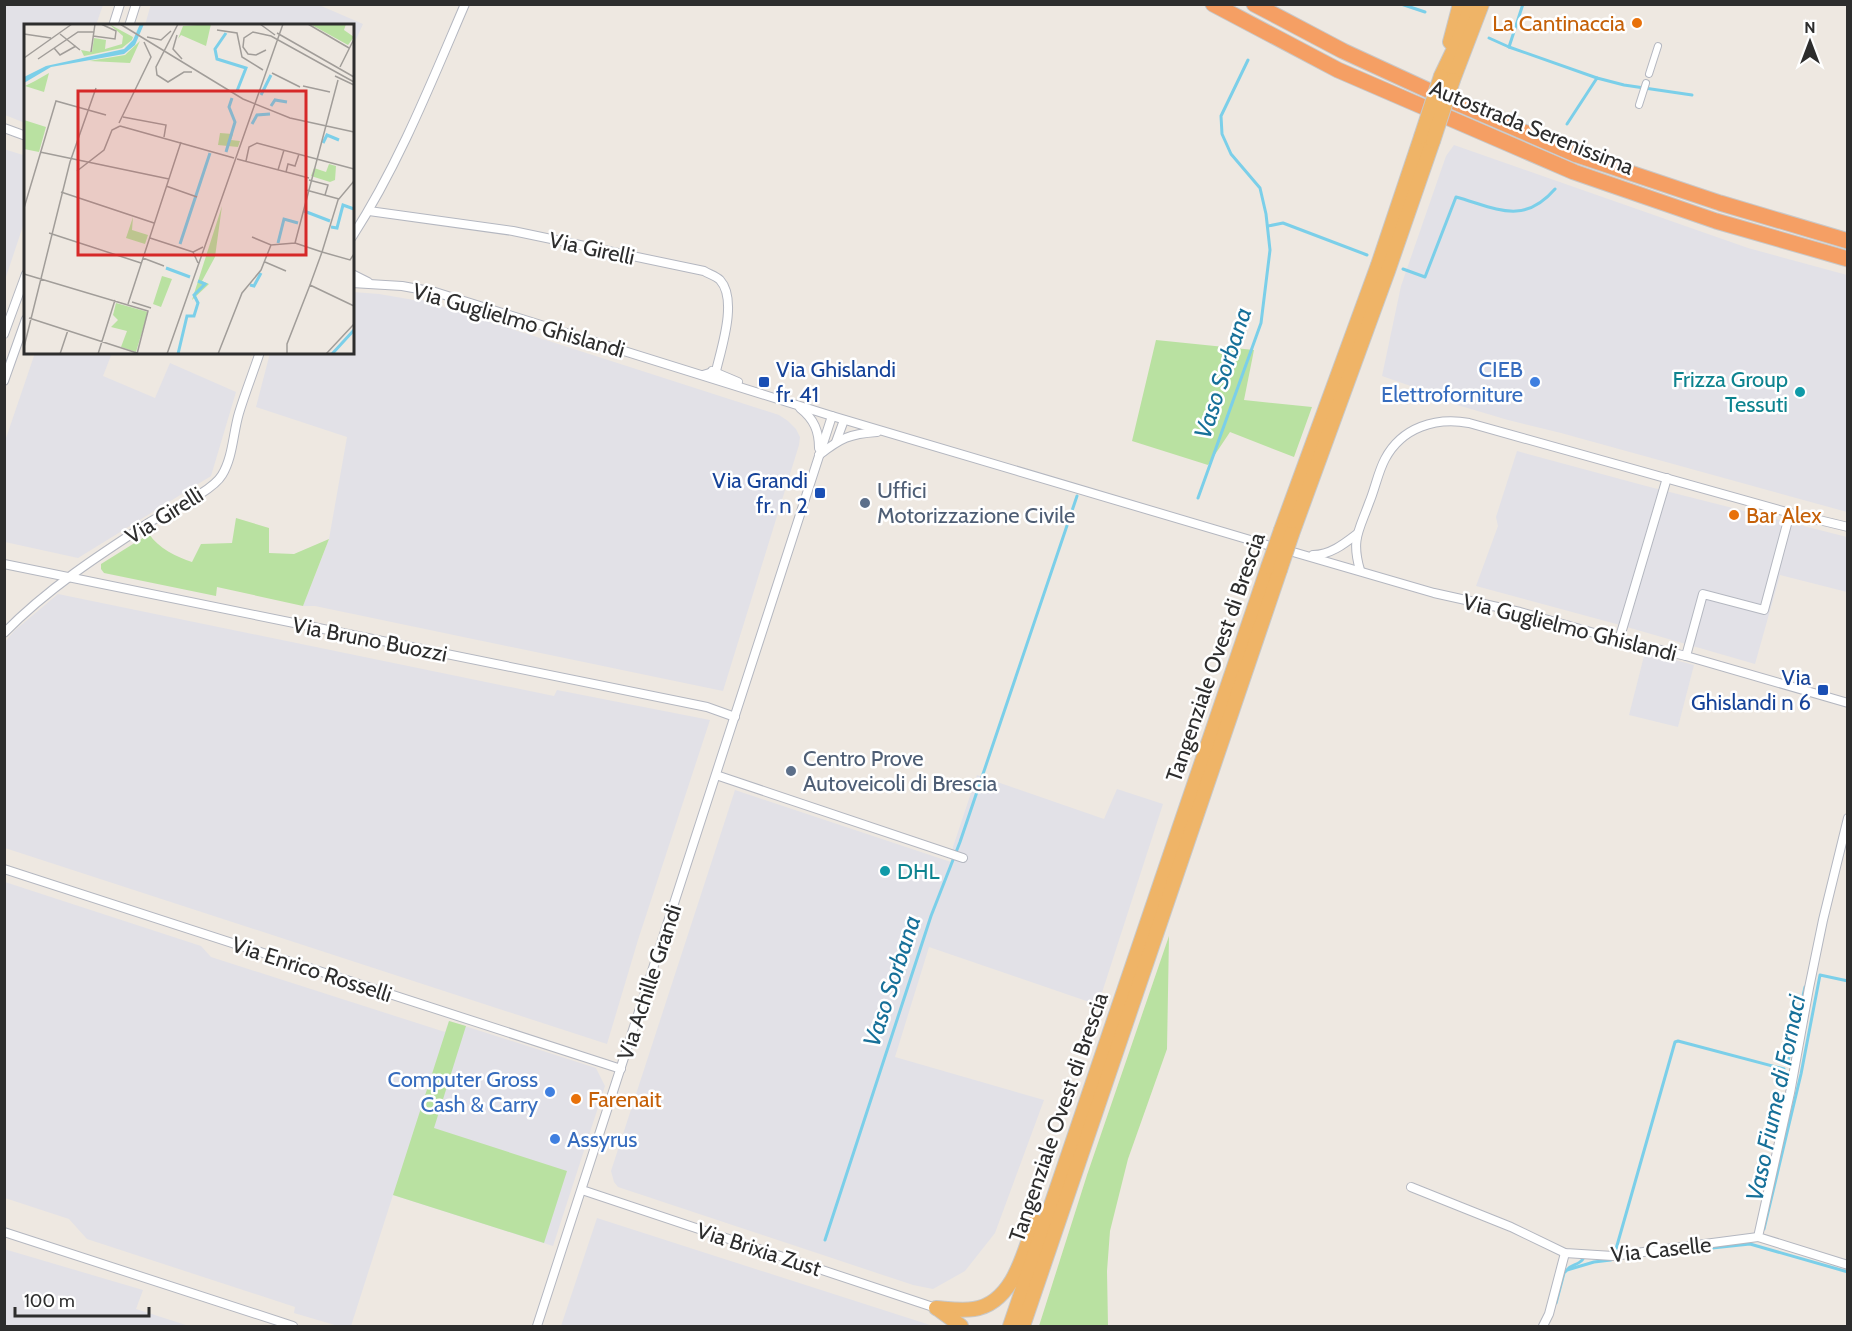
<svg xmlns="http://www.w3.org/2000/svg" width="1852" height="1331" viewBox="0 0 1852 1331" font-family="Cabin,sans-serif">
<rect width="100%" height="100%" fill="#eee8e1"/>
<g fill="#e2e1e7">
<polygon points="151,4 319,5 363,24 353,46 352,26 145,25"/>
<polygon points="4,5 103,5 96,25 26,26 25,123 5,115"/>
<polygon points="1454,145 1748,248 1847,275 1847,512 1561,433 1508,420 1444,401 1445,398 1382,376 1401,286 1446,156"/>
<polygon points="4,149 26,156 25,220 5,280"/>
<polygon points="353,292 379,294 414,300 416,298 779,415 788,421 796,429 800,437 799,445 723,691 315,606 303,606 329,539 347,437 256,407 270,353 352,352"/>
<polygon points="35,353 112,353 103,376 155,398 170,363 236,392 211,476 78,558 5,542 5,441"/>
<polygon points="1517,451 1646,486 1847,537 1847,592 1780,575 1755,664 1620,625 1476,586 1498,526 1496,517"/>
<polygon points="58,594 554,696 557,690 710,720 638,940 607,1044 5,848 5,642 14,631"/>
<polygon points="1645,652 1694,665 1678,727 1629,715"/>
<polygon points="977,775 1104,819 1117,789 1163,804 1098,1005 929,947 895,1057 1044,1100 995,1233 965,1271 933,1289 913,1285 618,1187 614,1182 611,1171 735,790 951,862 953,847"/>
<polygon points="5,882 201,946 211,957 445,1032 449,1021 596,1068 605,1086 553,1246 393,1195 351,1326 338,1326 294,1313 295,1307 87,1239 69,1219 5,1198"/>
<polygon points="597,1218 930,1325 933,1326 561,1326"/>
<polygon points="4,1249 143,1290 136,1309 189,1326 5,1326"/>
</g>
<g fill="#b9e1a1">
<polygon points="1156,340 1254,350 1244,400 1312,407 1294,457 1230,432 1208,465 1132,441"/>
<path d="M236 518 269 528V553L294 554 329 539 303 606 217 587 216 596 104 573 101 569V564L149 534C158 548 177 557 192 562L201 544 232 543Z"/>
<polygon points="1169,936 1167,1049 1128,1159 1110,1231 1107,1271 1108,1326 1039,1326 1087,1175"/>
<polygon points="449,1021 466,1026 434,1128 567,1171 544,1243 393,1195"/>
</g>
<g fill="none" stroke-linecap="round" stroke-linejoin="round">
<g stroke="#7bcfe9" stroke-width="3">
<polyline points="1401,4 1425,12"/>
<polyline points="1489,38 1509,47 1523,4"/>
<polyline points="1509,47 1597,78"/>
<polyline points="1567,124 1597,78 1624,85 1692,95"/>
<polyline points="1268,226 1283,223 1367,255"/>
<path d="M1403 269 1425 277 1456 197C1496 208 1523 226 1555 189"/>
<polyline points="1198,498 1261,323 1270,250 1266,214 1260,188 1231,154 1222,134 1221,116 1248,60"/>
<polyline points="1788,1061 1805,987"/>
<polyline points="1764,1229 1801,1074 1820,975 1848,981"/>
<polyline points="825,1240 931,916 960,842 1077,496"/>
<polyline points="1616,1249 1675,1042 1678,1041 1784,1069"/>
<polyline points="1665,1253 1750,1244 1848,1272"/>
<path d="M1568 1269C1572 1264 1579 1265 1583 1259"/>
<polyline points="1556,1303 1564,1273 1567,1270 1594,1262 1611,1260"/>
</g>
<g stroke="#b4b7c0" stroke-width="8">
<g id="pedestrian">
<polyline points="1649,74 1658,46"/>
<polyline points="1639,105 1646,83"/>
</g>
</g>
<g stroke="#b4b7c0" stroke-width="10">
<g id="minor">
<polyline points="113,26 120,4"/>
<polyline points="129,26 136,4"/>
<polyline points="4,128 26,136"/>
<path d="M369 211 513 231 704 271C709 274 716 276 720 280 738 300 721 349 716 371L703 375"/>
<path d="M352 237C399 164 431 83 465 4"/>
<polyline points="352,274 368,282"/>
<polyline points="352,283 402,286 435,292 832,416 1267,545"/>
<polyline points="4,334 26,274"/>
<polyline points="712,371 738,382"/>
<polyline points="4,381 26,319"/>
<path d="M800 408C814 419 819 431 819 448"/>
<polyline points="836,442 844,420"/>
<path d="M819 455C841 438 849 434 877 432"/>
<polyline points="1293,552 1434,593 1520,612 1619,640 1686,656 1848,703"/>
<path d="M1313 555C1330 555 1344 544 1357 534"/>
<polyline points="4,564 707,707 735,717"/>
<path d="M1360 570C1351 539 1359 531 1369 503 1375 489 1378 472 1385 459 1402 427 1436 417 1469 423L1790 513 1848 527"/>
<path d="M4 633C47 589 99 555 150 522 168 511 212 492 222 475 233 457 233 433 239 413 245 393 253 373 260 352"/>
<polyline points="1619,640 1667,478"/>
<polyline points="1686,656 1703,594 1764,610 1790,513"/>
<polyline points="716,775 963,858"/>
<polyline points="1848,818 1823,920 1809,988 1790,1093 1758,1237 1848,1265"/>
<polyline points="4,869 621,1069"/>
<polyline points="1411,1187 1511,1227 1565,1253 1613,1256 1758,1237"/>
<polyline points="582,1190 936,1308"/>
<polyline points="4,1232 293,1326"/>
<polyline points="537,1326 832,416"/>
<polyline points="1543,1326 1549,1314 1565,1253"/>
</g>
</g>
<g stroke="#c8c8c8" stroke-width="16">
<g id="trunk">
<polyline points="1450,42 1460,4"/>
<polyline points="1441,76 1461,34 1472,4"/>
<polyline points="1453,80 1482,4"/>
<polyline points="1281,530 1378,265 1421,137"/>
<polyline points="1292,534 1388,271 1433,141"/>
<path d="M936 1308C949 1309 961 1311 974 1309 1013 1303 1024 1253 1035 1221"/>
<polyline points="938,1309 961,1326"/>
<polyline points="1010,1326 1268,567"/>
<polyline points="1023,1326 1280,570"/>
</g>
</g>
<g stroke="#c8c8c8" stroke-width="17">
<g id="motorway">
<polyline points="1213,4 1338,70 1574,172 1716,221 1848,259"/>
<polyline points="1254,4 1343,51 1434,93 1577,155 1720,203 1848,241"/>
</g>
</g>
<use href="#pedestrian" stroke="#fff" stroke-width="6"/>
<use href="#minor" stroke="#fff" stroke-width="8"/>
<use href="#trunk" stroke="#efb467" stroke-width="14"/>
<use href="#motorway" stroke="#f59f64" stroke-width="15"/>
<g stroke="#c8c8c8" stroke-width="16" stroke-linecap="butt">
<g id="trunk-bridge">
<polyline points="1421,137 1441,76"/>
<polyline points="1433,141 1453,80"/>
<polyline points="1268,567 1281,530"/>
<polyline points="1280,570 1292,534"/>
</g>
</g>
<use href="#trunk-bridge" stroke="#efb467" stroke-width="14"/>
</g>
<g fill="#e8710a" stroke="#fff" stroke-width="2">
<circle cx="1637" cy="23" r="6"/>
<circle cx="1734" cy="515" r="6"/>
<circle cx="576" cy="1099" r="6"/>
</g>
<g fill="#1a4fb4" stroke="#fff" stroke-width="2">
<rect x="758" y="376" width="12" height="12" rx="3"/>
<rect x="814" y="487" width="12" height="12" rx="3"/>
<rect x="1817" y="684" width="12" height="12" rx="3"/>
</g>
<g fill="#3f7fe0" stroke="#fff" stroke-width="2">
<circle cx="1535" cy="382" r="6"/>
<circle cx="550" cy="1092" r="6"/>
<circle cx="555" cy="1139" r="6"/>
</g>
<g fill="#0f9aa8" stroke="#fff" stroke-width="2">
<circle cx="1800" cy="392" r="6"/>
<circle cx="885" cy="871" r="6"/>
</g>
<g fill="#5c6f8a" stroke="#fff" stroke-width="2">
<circle cx="865" cy="503" r="6"/>
<circle cx="791" cy="771" r="6"/>
</g>
<g text-anchor="middle" stroke-width="5" stroke-linejoin="round" paint-order="stroke">
<g font-size="22" fill="#c56008" stroke="#fff" text-anchor="start">
<text x="1625" y="31" text-anchor="end">La Cantinaccia</text>
<text x="1746" y="523">Bar Alex</text>
<text x="588" y="1107">Farenait</text>
</g>
<g font-size="22" fill="#2d2d2d" stroke="#fff">
<text transform="translate(1532 127) rotate(22)" y="8">Autostrada Serenissima</text>
<text transform="translate(592 248) rotate(12)" y="8">Via Girelli</text>
<text transform="translate(519 320) rotate(16)" y="8">Via Guglielmo Ghislandi</text>
<text transform="translate(164 515) rotate(-32)" y="8">Via Girelli</text>
<text transform="translate(1570 627) rotate(14)" y="8">Via Guglielmo Ghislandi</text>
<text transform="translate(370 639) rotate(11)" y="8">Via Bruno Buozzi</text>
<text transform="translate(1215 657) rotate(-71)" y="8">Tangenziale Ovest di Brescia</text>
<text transform="translate(312 969) rotate(18)" y="8">Via Enrico Rosselli</text>
<text transform="translate(649 982) rotate(-72)" y="8">Via Achille Grandi</text>
<text transform="translate(1058 1117) rotate(-71)" y="8">Tangenziale Ovest di Brescia</text>
<text transform="translate(759 1249) rotate(18)" y="8">Via Brixia Zust</text>
<text transform="translate(1661 1249) rotate(-6)" y="8">Via Caselle</text>
</g>
<g font-size="22" fill="#164399" stroke="#fff" text-anchor="end">
<text x="776" y="377" text-anchor="start">Via Ghislandi<tspan x="776" dy="25">fr. 41</tspan></text>
<text x="808" y="488">Via Grandi<tspan x="808" dy="25">fr. n 2</tspan></text>
<text x="1811" y="685">Via<tspan x="1811" dy="25">Ghislandi n 6</tspan></text>
</g>
<g font-size="22" fill="#366cbe" stroke="#fff" text-anchor="end">
<text x="1523" y="377">CIEB<tspan x="1523" dy="25">Elettroforniture</tspan></text>
<text x="538" y="1087">Computer Gross<tspan x="538" dy="25">Cash &amp; Carry</tspan></text>
<text x="567" y="1147" text-anchor="start">Assyrus</text>
</g>
<g font-size="22" fill="#0d838f" stroke="#fff" text-anchor="end">
<text x="1788" y="387">Frizza Group<tspan x="1788" dy="25">Tessuti</tspan></text>
<text x="897" y="879" text-anchor="start">DHL</text>
</g>
<g font-size="22" fill="#4e5e75" stroke="#fff" text-anchor="start">
<text x="877" y="498">Uffici<tspan x="877" dy="25">Motorizzazione Civile</tspan></text>
<text x="803" y="766">Centro Prove<tspan x="803" dy="25">Autoveicoli di Brescia</tspan></text>
</g>
<g font-size="24" font-style="italic" fill="#167099" stroke="#fff">
<text transform="translate(1223 373) rotate(-72)" y="8">Vaso Sorbana</text>
<text transform="translate(892 981) rotate(-72)" y="8">Vaso Sorbana</text>
<text transform="translate(1776 1098) rotate(-78)" y="8">Vaso Fiume di Fornaci</text>
</g>
</g>
<g transform="translate(24 24)">
<rect width="330" height="330" fill="#eee8e1"/>
<path d="M85 0 109 13 108 16 98 24 60 32 57 26 68 28 70 14 82 16 81 25 98 20 99 12ZM187 0 182 22 157 11 154 15 159 2ZM286 0H322L320 6 330 13 324 21ZM116 17 106 39 65 37 101 31ZM25 49 20 68 1 62 11 57ZM0 96 22 103 15 128 0 125ZM196 109 209 110 207 116 216 117 214 123 194 121ZM305 140 312 142 311 156 306 158 287 152 290 144 302 148ZM198 182 191 233 178 257 185 260 168 276ZM109 193 108 206 124 211 121 220 102 214ZM138 252 148 255 137 283 129 280ZM92 279 124 288 112 328 97 323 103 307 87 303 94 296 89 291Z" fill="#b9e1a1"/>
<path d="M116 0H120L111 21 100 30 27 43 0 59V53L22 42 100 25 109 16Z" fill="#7bcfe9"/>
<path fill="none" stroke="#7bcfe9" stroke-width="3" d="M202 9 191 25 193 35 222 44 213 67M237 71 247 51M247 82 251 76 263 78M228 100 233 91 246 90M299 119 303 111 315 116M202 128 211 98 205 83 208 74M280 187 306 197M307 203 313 204 319 181 330 185M254 219 260 195 274 199M156 220 186 129M142 244 166 253M226 261 230 262 237 249M154 330 163 292H170L174 279 170 271 181 260 174 257M308 330 330 306"/>
<path fill="none" stroke="#a19d99" stroke-width="1.5" d="M96 0 219 75 266 94 330 108M154 0 132 43 133 51 144 58 160 48H168M236 0 251 11M284 0 325 24M193 6 213 9 218 33 239 46M253 9 330 53M0 10 27 14M36 10 56 26M153 11 149 25 158 35M69 12 91 15 92 7 77 0M123 13 137 16 147 7M30 24 36 31 52 22M242 26 232 31 224 30 219 23 220 14 229 8 247 12 330 58M67 28 71 0M0 34 48 0M14 35 54 8H70M316 43 330 15M248 49 276 63M311 52 330 61M314 56 271 219 298 228 286 261 330 282M279 62 306 68M99 93 142 101 140 113M95 99 127 33 120 18M96 102 210 134M16 128 145 155M213 135 285 154M222 137 225 123 233 119 330 145M254 146 260 126M53 147 80 126 88 106 96 102M262 148 264 140 271 142 275 130M285 156 304 161 301 171M330 157 314 176 298 228 326 236 330 230M142 162 173 173M282 166 315 175M37 168 130 199M0 184 32 77 82 91M25 209 117 239M228 213 247 221 271 219M126 214 169 228M119 234 140 242M241 238 262 247M174 239 169 228 179 223M0 250 124 287 113 330M108 278 127 284M104 280 157 118M5 294 113 329M0 323 46 138 72 64M36 330 44 306M74 330 91 276M143 330 259 0M194 330 218 269 237 246 247 221M263 330V320L286 261M302 330 330 300"/>
<path fill="#d62828" fill-opacity="0.15" stroke="#d62828" stroke-width="3" d="M54 67H282V231H54Z"/>
<rect width="330" height="330" fill="none" stroke="#2d2d2d" stroke-width="3"/>
</g>
<rect width="1852" height="1331" fill="none" stroke="#2d2d2d" stroke-width="12"/>
<g transform="translate(1810 42)" stroke="#ffffff" stroke-width="4.5" paint-order="stroke">
<path d="M0-4.5L10 22L0 15L-10 22Z" fill="#2d2d2d"/>
<text y="-9" font-size="16" font-weight="bold" text-anchor="middle" fill="#2d2d2d">N</text>
</g>
<path d="M15 1307v9h134v-9" fill="none" stroke="#2d2d2d" stroke-width="3"/>
<text x="24" y="1307" font-size="18" fill="#2d2d2d" stroke="#ffffff" stroke-width="4.5" paint-order="stroke">100 m</text>
</svg>
